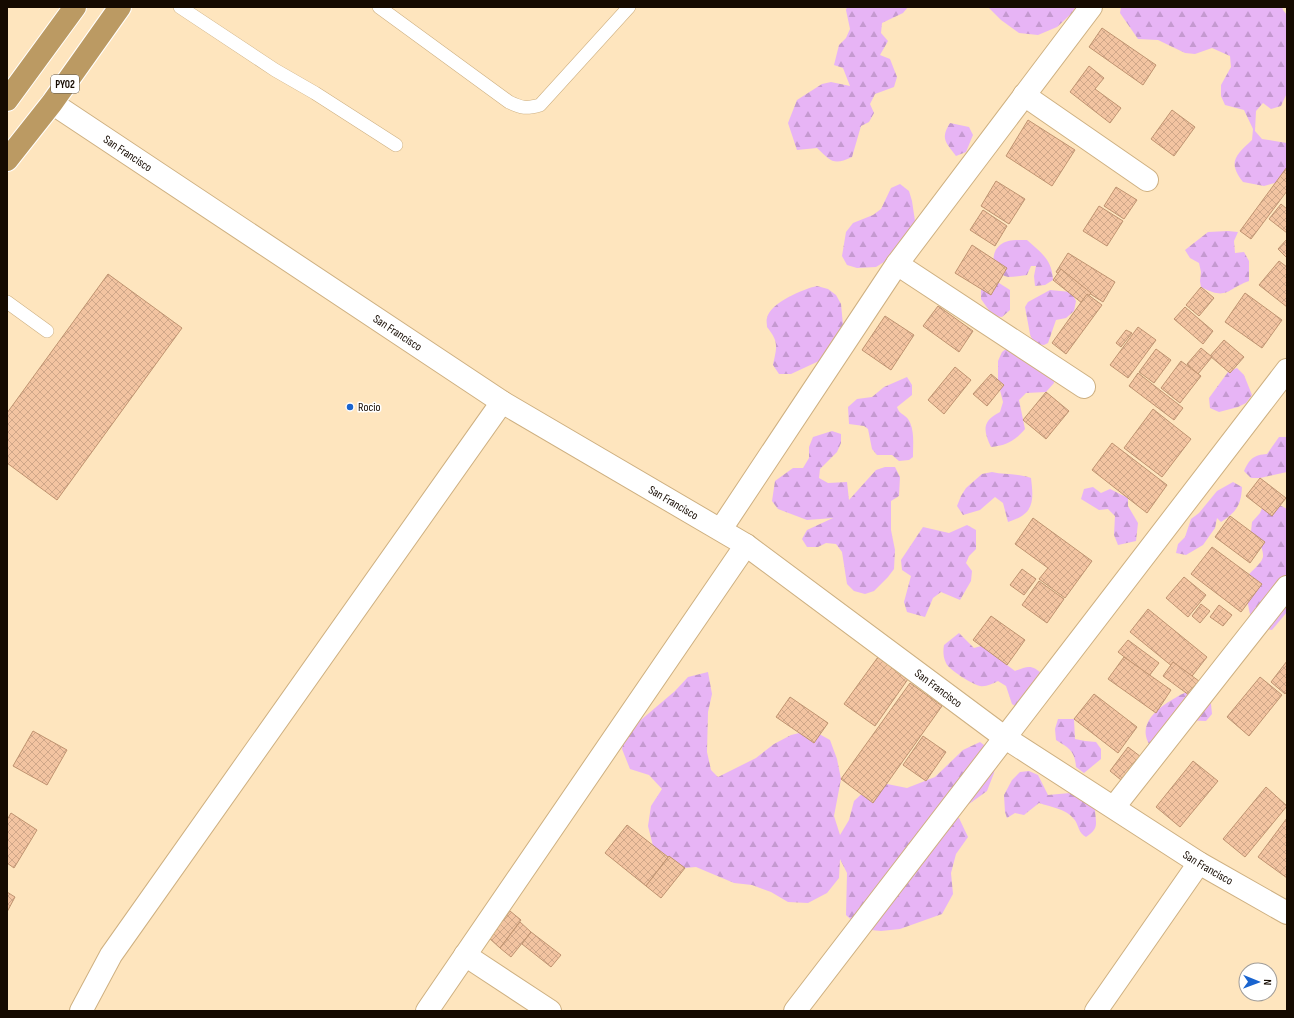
<svg xmlns="http://www.w3.org/2000/svg" width="1294" height="1018" viewBox="0 0 1294 1018" font-family="'Sofia Sans Condensed',sans-serif">
<defs>
<pattern id="forest-firs" width="22" height="20" patternUnits="userSpaceOnUse"><rect width="22" height="20" fill="#e7b4f5"/><path d="M5 1l3.5 6h-7zM16 11l3.5 6h-7z" fill="#c599d0"/></pattern>
<pattern id="building-cross-hatch" width="8" height="8" patternUnits="userSpaceOnUse"><rect width="8" height="8" fill="#f3c4a1"/><path d="M0 0l8 8M0 8l8-8" fill="none" stroke="#cfa789"/></pattern>
</defs>
<rect width="100%" height="100%" fill="#fee5be"/>
<g fill="url(#forest-firs)">
<path d="M847 7H908L903 13 882 23 881 33 888 41 880 55 890 59 897 77 894 87 875 94 870 104 874 113 869 122 861 126 852 157C833 166 831 161 817 148L797 150 788 123 797 100 822 84 831 82 850 86 843 68 834 65 839 45 846 38 850 29 846 10Z"/>
<polygon points="988,7 1076,7 1071,14 1057,27 1038,35 1019,33 1001,20"/>
<path d="M1121 7H1282L1283 10 1287 15V93L1281 106 1271 109 1263 103 1256 111 1255 131 1262 139 1287 143V177L1285 180 1264 186 1243 182C1227 162 1236 155 1252 140L1253 129 1244 110 1225 105 1221 96V85L1231 67 1230 56 1212 48 1195 54 1185 53 1158 40 1138 39 1120 13Z"/>
<path d="M950 123 969 127 973 135 966 152 956 156C946 142 940 139 950 123Z"/>
<polygon points="900,184 909,191 912,201 915,221 912,230 900,247 884,262 876,267 857,268 847,265 842,256 846,232 853,223 873,215 881,209 891,188"/>
<path d="M1228 231 1238 232 1234 241 1235 253 1244 252 1249 261V281C1226 289 1228 301 1201 287L1200 281 1201 272 1199 263 1190 258 1185 250 1208 232Z"/>
<path d="M1027 240C1041 253 1052 259 1053 280L1045 285 1035 286 1034 276 1036 266H1031L1027 275C1021 276 1015 277 1008 277 994 275 988 255 1000 245 1007 239 1018 240 1027 240Z"/>
<polygon points="989,281 999,283 1010,290 1010,310 1002,317 993,316 981,299 981,288"/>
<path d="M817 286 828 289 836 295 841 304 843 325 835 346 819 361 791 374H779L773 365C777 347 779 342 767 327 767 324 766 320 767 318 770 303 803 289 817 286Z"/>
<polygon points="1050,290 1071,292 1076,301 1074,311 1066,318 1056,320 1048,343 1044,345 1034,344 1030,334 1025,307 1028,302"/>
<path d="M1011 345 1053 363 1054 383 1046 392 1026 393 1019 400 1025 429C1016 440 1006 446 991 447 983 430 982 421 1000 412L1003 402 998 382V361L1002 352Z"/>
<polygon points="1237,368 1244,375 1252,395 1246,403 1238,407 1219,412 1210,408 1209,398 1228,372"/>
<path d="M907 377 912 385V395L897 407C899 414 904 414 908 419 915 429 913 445 913 457L909 460 899 461 892 455H877L872 449 868 429 864 426 849 424 848 407 857 399 872 397 884 387Z"/>
<polygon points="832,431 841,434 841,443 837,452 820,469 819,478 828,483 847,482 849,500 876,470 885,467 895,467 900,477 899,496 891,501 891,530 895,550 894,569 888,577 874,591 865,594 854,591 847,584 842,552 836,544 826,543 818,547 807,547 802,539 807,530 833,518 807,520 778,509 772,501 775,481 793,468 803,468 809,458 809,447 813,437"/>
<path d="M1279 437H1287V472L1260 478H1251L1244 471C1250 458 1254 455 1267 454Z"/>
<path d="M992 472C1005 475 1018 473 1031 478 1034 502 1034 514 1008 522L1003 503 995 497 980 510 963 515 957 506 961 496 966 488 982 474Z"/>
<path d="M1233 482 1242 487C1241 506 1236 512 1221 522L1217 518 1215 528 1203 545 1186 555 1176 553 1178 544 1185 537 1191 519 1199 513 1217 491Z"/>
<polygon points="1093,487 1101,493 1110,489 1128,498 1128,506 1138,523 1136,541 1118,545 1114,535 1115,516 1108,509 1099,510 1081,499 1084,489"/>
<path d="M1274 502 1287 509V612L1272 630C1250 628 1250 616 1247 597 1247 593 1244 586 1245 582 1247 572 1261 566 1263 557 1264 547 1256 539 1251 532L1252 522 1260 513 1264 504Z"/>
<polygon points="967,525 976,530 976,549 969,556 966,563 972,571 971,581 960,600 941,592 933,598 925,617 907,612 904,602 911,576 902,570 901,560 923,527 949,533"/>
<path d="M959 633 974 648 992 643 1007 665 1015 671C1028 666 1032 664 1043 675L1021 710 1012 704 1006 686 998 681C992 684 986 687 980 686 972 684 949 670 946 663 943 657 943 651 944 645Z"/>
<polygon points="708,672 712,694 708,712 707,752 711,770 718,777 756,758 774,744 791,735 812,730 830,740 837,759 841,779 834,816 840,835 849,820 854,801 868,788 887,784 907,788 935,777 963,750 980,742 996,754 994,773 987,791 969,804 950,807 941,818 959,818 968,837 956,854 951,873 953,894 942,914 900,929 881,931 861,929 846,915 847,873 840,859 839,878 827,893 808,903 788,902 771,892 752,885 734,883 696,867 685,868 653,846 648,826 651,806 662,789 649,775 630,769 622,749 626,730 642,719 675,691 688,677"/>
<path d="M1192 689 1210 694 1212 714 1206 721 1178 720 1169 755 1159 756C1125 724 1164 703 1192 689Z"/>
<path d="M1058 719H1074L1075 739 1085 741 1096 742 1101 749V759L1084 773 1076 767C1075 751 1069 748 1056 740L1055 729Z"/>
<path d="M1029 771 1038 775 1048 795 1070 793 1086 801 1095 810C1096 825 1099 828 1086 837 1078 833 1079 825 1074 819 1066 809 1051 807 1039 803L1024 815 1015 813 1007 818 1005 812 1004 795 1012 780 1020 772Z"/>
</g>
<g fill="url(#building-cross-hatch)" stroke="#bf9370">
<polygon points="1102,28 1156,65 1143,85 1089,47"/>
<polygon points="1089,66 1104,78 1095,89 1121,108 1110,123 1070,92"/>
<polygon points="1172,110 1195,127 1174,156 1151,139"/>
<polygon points="1028,120 1075,150 1052,186 1006,156"/>
<polygon points="1287,167 1287,191 1251,239 1240,231"/>
<polygon points="996,181 1025,199 1009,224 981,206"/>
<polygon points="1116,187 1137,200 1124,219 1104,206"/>
<polygon points="1281,204 1287,209 1287,233 1269,219"/>
<polygon points="1099,206 1123,221 1107,246 1083,231"/>
<polygon points="983,210 1007,226 995,246 970,230"/>
<polygon points="1287,239 1287,258 1278,249"/>
<polygon points="972,245 1007,268 991,295 955,273"/>
<polygon points="1068,253 1115,282 1103,302 1056,272"/>
<polygon points="1279,261 1287,267 1287,307 1259,285"/>
<polygon points="1061,269 1091,293 1082,303 1053,280"/>
<polygon points="108,274 182,328 57,500 7,463 7,413"/>
<polygon points="1201,287 1214,298 1199,316 1186,305"/>
<polygon points="1245,293 1282,320 1262,348 1225,322"/>
<polygon points="1087,294 1102,305 1066,354 1052,343"/>
<polygon points="938,306 973,331 959,352 923,326"/>
<polygon points="1185,307 1213,331 1203,344 1174,319"/>
<polygon points="885,316 914,335 891,370 862,350"/>
<polygon points="1138,327 1156,340 1128,378 1110,365"/>
<polygon points="1126,330 1132,333 1121,347 1116,343"/>
<polygon points="1224,340 1244,357 1230,373 1210,356"/>
<polygon points="1201,348 1212,357 1198,374 1187,364"/>
<polygon points="1156,349 1171,360 1154,383 1139,372"/>
<polygon points="1181,361 1201,376 1180,403 1161,388"/>
<polygon points="955,367 971,380 944,414 928,400"/>
<polygon points="1138,373 1183,408 1174,420 1129,386"/>
<polygon points="991,374 1004,385 987,406 973,394"/>
<polygon points="1046,392 1069,411 1046,439 1023,420"/>
<polygon points="1153,409 1191,439 1162,477 1124,448"/>
<polygon points="1112,443 1167,485 1147,513 1092,470"/>
<polygon points="1260,478 1286,498 1272,516 1246,496"/>
<polygon points="1230,516 1265,542 1250,563 1215,537"/>
<polygon points="1033,518 1092,561 1065,598 1039,579 1048,568 1015,544"/>
<polygon points="1212,547 1262,584 1241,612 1191,574"/>
<polygon points="1022,569 1036,579 1024,595 1010,585"/>
<polygon points="1184,577 1206,595 1188,617 1166,598"/>
<polygon points="1039,581 1064,599 1047,623 1022,605"/>
<polygon points="1201,604 1210,611 1200,623 1192,616"/>
<polygon points="1219,605 1232,615 1223,626 1210,617"/>
<polygon points="1148,609 1207,657 1189,680 1130,632"/>
<polygon points="991,616 1025,640 1007,665 973,640"/>
<polygon points="1128,640 1159,663 1149,676 1118,652"/>
<polygon points="878,657 908,679 875,726 844,704"/>
<polygon points="1124,657 1171,690 1156,713 1108,679"/>
<polygon points="1287,661 1287,691 1285,694 1271,682"/>
<polygon points="1173,662 1203,684 1193,698 1163,676"/>
<polygon points="1260,677 1282,695 1249,736 1227,717"/>
<polygon points="910,683 942,706 873,803 841,779"/>
<polygon points="1094,694 1137,727 1118,753 1074,719"/>
<polygon points="790,697 828,723 814,743 776,717"/>
<polygon points="33,731 67,750 47,785 13,766"/>
<polygon points="923,736 946,752 926,781 903,765"/>
<polygon points="1128,747 1145,760 1126,784 1110,771"/>
<polygon points="1193,761 1218,781 1180,827 1156,807"/>
<polygon points="1266,787 1287,806 1245,857 1223,839"/>
<polygon points="11,813 37,830 14,868 7,863 7,820"/>
<polygon points="1287,818 1287,878 1258,857"/>
<polygon points="627,825 668,857 646,886 605,853"/>
<polygon points="669,856 685,868 661,898 646,886"/>
<polygon points="7,892 15,897 7,912"/>
<polygon points="510,911 521,920 500,948 489,938"/>
<polygon points="520,922 531,932 511,957 500,948"/>
<polygon points="531,932 561,955 551,967 522,944"/>
</g>
<g fill="none" stroke-linecap="round" stroke-linejoin="round">
<g stroke="#ceb081" stroke-width="14">
<g id="service">
<polyline points="180,7 275,70 315,93 396,145"/>
<path d="M379 7 509 102C522 108 526 109 540 105L629 7"/>
<polyline points="7,302 47,331"/>
</g>
</g>
<g stroke="#ceb081" stroke-width="24">
<g id="minor">
<polyline points="1024,95 1147,180"/>
<path id="s1" d="M52 103 502 402 746 545 1004 737 1199 863 1287 913"/>
<polyline points="897,264 1084,387"/>
<polyline points="721,529 897,264 1091,7"/>
<polyline points="1114,807 1287,587"/>
<polyline points="465,955 550,1011"/>
<polyline points="81,1011 111,955 502,402"/>
<polyline points="427,1011 746,545"/>
<polyline points="1096,1011 1199,863"/>
</g>
</g>
<g stroke="#ceb081" stroke-width="24">
<polyline id="tertiary" points="795,1011 1287,370"/>
</g>
<g stroke="#fff" stroke-width="24">
<g id="trunk">
<polyline points="7,100 75,7"/>
<polyline points="7,160 52,103 120,7"/>
</g>
</g>
<use href="#service" stroke="#fff" stroke-width="13"/>
<use href="#minor" stroke="#fff" stroke-width="22"/>
<use href="#tertiary" stroke="#fff" stroke-width="22"/>
<use href="#trunk" stroke="#bb9a63" stroke-width="22"/>
</g>
<circle fill="#1964cf" stroke="#fff" stroke-width="1.5" cx="350" cy="407" r="4"/>
<g text-anchor="middle" stroke-width="3" stroke-linejoin="round" paint-order="stroke">
<rect fill="#fff" stroke="#5b544c" stroke-width="1" x="51" y="75" width="28" height="18" rx="3"/>
<g font-size="11" font-weight="bold" fill="#150a00">
<text x="65" y="88">PY02</text>
</g>
<g font-size="12" fill="#150a00" stroke="#fff">
<text dy="4" stroke="none"><textPath href="#s1" startOffset="91">San Francisco</textPath></text>
<text dy="4" stroke="none"><textPath href="#s1" startOffset="415">San Francisco</textPath></text>
<text dy="4" stroke="none"><textPath href="#s1" startOffset="739">San Francisco</textPath></text>
<text dy="4" stroke="none"><textPath href="#s1" startOffset="1063">San Francisco</textPath></text>
<text dy="4" stroke="none"><textPath href="#s1" startOffset="1387">San Francisco</textPath></text>
</g>
<g font-size="12" fill="#150a00" stroke="#fff" text-anchor="start">
<text x="358" y="411">Rocio</text>
</g>
</g>
<rect width="1294" height="1018" fill="none" stroke="#150a00" stroke-width="16"/>
<g transform="translate(1258 982) rotate(91)"><circle r="19" fill="#ffffff" stroke="#a19d99"/>
<path d="M0-3L7 15L0 10L-7 15Z" fill="#1964cf"/>
<text y="-6" font-size="11" font-weight="bold" text-anchor="middle" fill="#150a00">N</text>
</g>
</svg>
